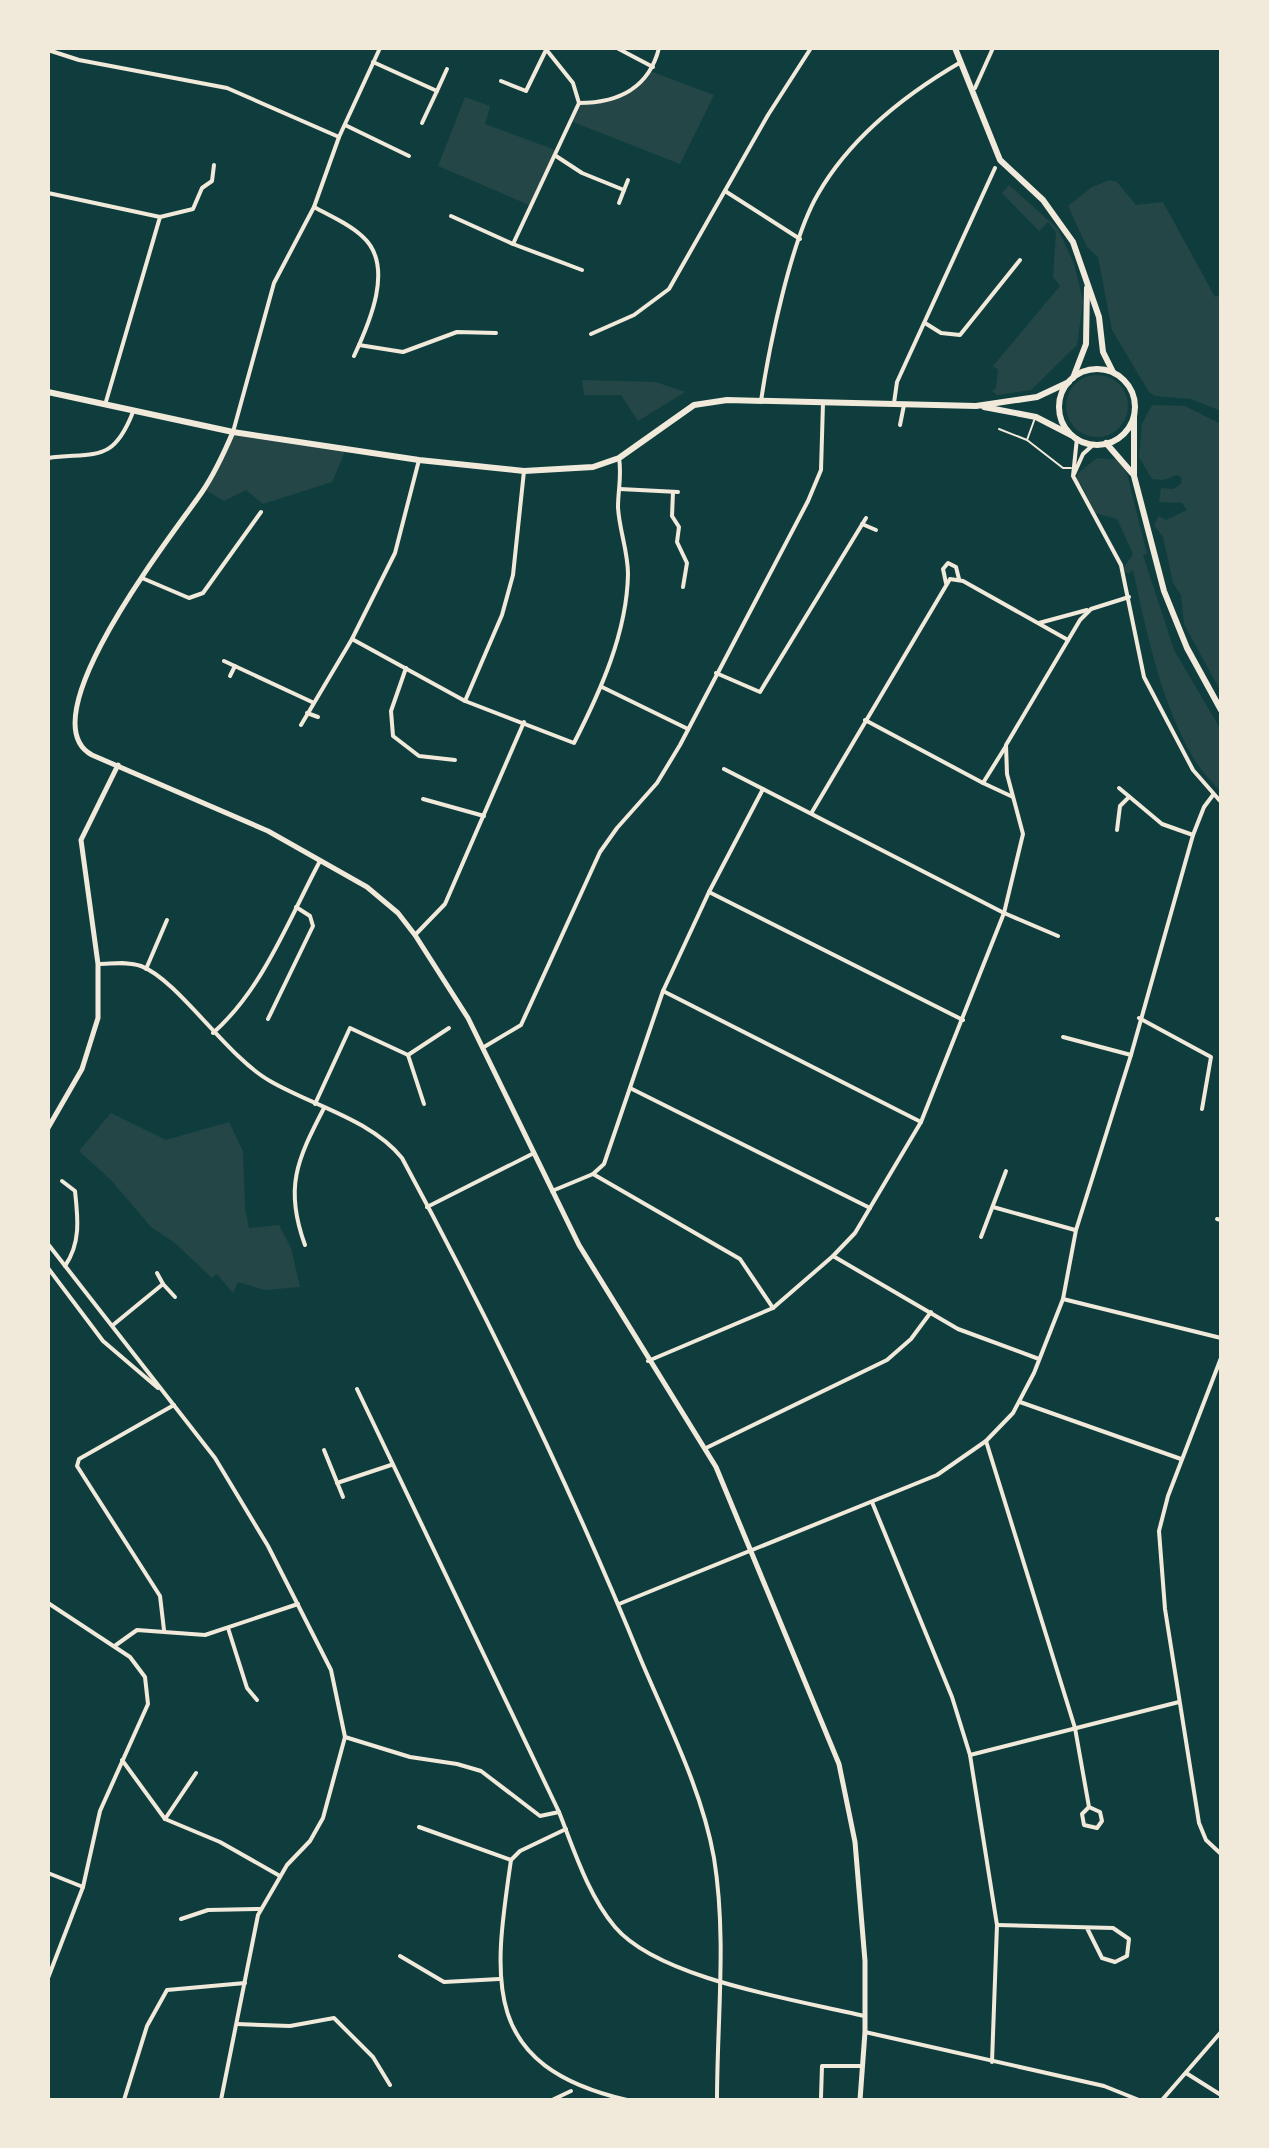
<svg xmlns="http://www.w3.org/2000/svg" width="1269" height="2148" viewBox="0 0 1269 2148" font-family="'Varela Round',sans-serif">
<rect width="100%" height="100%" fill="#0f3d3e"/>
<g fill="#244646">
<path d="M650 71 714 95 680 164 573 122 579 103C611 103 630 96 650 71Z"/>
<polygon points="465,97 490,106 485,124 558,151 529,205 438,166"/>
<polygon points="1110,180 1117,182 1136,205 1163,202 1215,297 1221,294 1221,411 1191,399 1155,396 1149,392 1112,330 1098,257 1087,247 1068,206 1092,187"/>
<polygon points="1009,185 1058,229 1074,264 1083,301 1077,345 1031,390 997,395 992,391 996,388 998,370 993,366 1060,286 1053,277 1056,232 1048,222 1039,231 1002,193"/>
<circle cx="1097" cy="406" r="31"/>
<polygon points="582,380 656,382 685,392 638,421 621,395 584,395"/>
<polygon points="1152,405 1185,406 1219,423 1221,692 1184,624 1181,595 1173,583 1163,537 1154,525 1159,516 1166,520 1187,510 1182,503 1159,502 1161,488 1173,489 1181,484 1182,478 1177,475 1163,480 1152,479 1139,457 1142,424"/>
<polygon points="233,432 346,449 332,482 263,504 246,490 224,501 204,489"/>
<path d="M1097 458 1118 460 1127 474 1147 554 1143 555 1174 650 1221 730V791C1169 747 1147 634 1133 570L1128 574 1123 569 1133 554 1117 519 1095 513 1081 484 1077 483V474Z"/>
<polygon points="111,1113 166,1140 229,1122 243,1151 245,1209 249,1228 279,1225 291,1248 300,1287 265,1290 238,1282 233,1293 217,1274 212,1278 175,1243 151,1227 111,1180 79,1151"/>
</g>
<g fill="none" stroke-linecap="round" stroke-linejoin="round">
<g stroke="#f1e9da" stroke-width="2">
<polyline points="1035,418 1027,440 1063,468 1071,468"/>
<polyline points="999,429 1027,440"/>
</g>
<g stroke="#f1e9da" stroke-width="4">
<polyline points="617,48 653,67"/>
<polyline points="48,50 79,60 227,88 339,137"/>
<polyline points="373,62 437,91 447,69"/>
<polyline points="501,81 526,91 546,50"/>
<polyline points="975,88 993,48"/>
<path d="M579 103C618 103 649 88 659 48"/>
<polyline points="422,123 437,91"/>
<polyline points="345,125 409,156"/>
<polyline points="556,156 582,173 624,190 619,203"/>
<polyline points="624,190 628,180"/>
<polyline points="725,191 800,239"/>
<polyline points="48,193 160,217 105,405"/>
<path d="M314 207C330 216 350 224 363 237 395 266 369 324 354 356"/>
<polyline points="451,216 513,244 579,103 573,83 545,48"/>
<polyline points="160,217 193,209 202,188 212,181 214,165"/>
<polyline points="513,244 582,270"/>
<polyline points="925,323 941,333 960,335 1020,260"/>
<polyline points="591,334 634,315 669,289 768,115 811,48"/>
<polyline points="359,345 403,352 457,332 496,333"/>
<path d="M761 401C769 347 791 240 818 194 850 138 906 94 961 62"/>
<polyline points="894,403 897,382 995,168"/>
<polyline points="900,425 904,405"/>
<polyline points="233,432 274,283 314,207 339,137 380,48"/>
<polyline points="1077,438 1073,476 1121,565 1144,677 1193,770 1221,802"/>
<path d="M48 458C97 452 113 463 133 412"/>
<polyline points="1074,474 1083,454 1094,444"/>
<polyline points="620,489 678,492"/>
<polyline points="673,492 672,516 679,527 677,542 687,563 683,587"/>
<polyline points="862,524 876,530"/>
<polyline points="142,578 189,598 203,593 261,512"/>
<polyline points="946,583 943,569 948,563 956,567 959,579"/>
<polyline points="1039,623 1087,610"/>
<path d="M352 639 465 701 574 743C600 692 627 633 628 574 628 551 619 529 618 507 618 490 622 475 619 458"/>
<polyline points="224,661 312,702"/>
<polyline points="406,668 391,711 393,736 419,756 455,760"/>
<polyline points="716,673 760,692 866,518"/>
<polyline points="230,676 235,666"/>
<polyline points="602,687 688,729"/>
<polyline points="465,701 502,615 513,575 524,471"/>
<polyline points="307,713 318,717"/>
<polyline points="865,720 983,783 1006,746"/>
<polyline points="301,725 352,639 395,553 419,460"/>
<polyline points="724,769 1004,913 1058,936"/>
<polyline points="983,783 1013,797"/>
<polyline points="1119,788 1162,824 1193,835"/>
<polyline points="423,799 484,816"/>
<polyline points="812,812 950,579 963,581 1068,640"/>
<polyline points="1117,830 1120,806 1129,797"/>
<polyline points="709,892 963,1020"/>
<polyline points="415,935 445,904 524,722"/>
<path d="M98 964C112 964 127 961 141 966 178 980 227 1057 270 1081 313 1106 370 1119 402 1158 490 1321 571 1488 641 1660 668 1724 702 1790 714 1858 727 1938 717 2020 717 2100"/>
<polyline points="146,969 167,920"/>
<polyline points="663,991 921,1122"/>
<polyline points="1139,1018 1211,1057 1202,1109"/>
<polyline points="268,1019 313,926 310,916 296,907"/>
<path d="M213 1033C263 989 289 919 320 861"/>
<polyline points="1063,1037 1131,1055"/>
<polyline points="484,1047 521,1025 600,852 617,828 657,783 680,745 808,501 821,470 823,403"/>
<polyline points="408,1055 424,1104"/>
<polyline points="630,1088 870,1208"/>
<polyline points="315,1104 350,1028 408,1055 449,1028"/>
<polyline points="593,1174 740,1259 773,1308"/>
<path d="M62 1181 75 1191C78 1218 81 1243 65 1266"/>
<polyline points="552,1191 593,1174 604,1164 663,991 709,892 763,789"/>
<polyline points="427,1207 534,1153"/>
<polyline points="993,1207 1075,1230"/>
<polyline points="1217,1219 1221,1220"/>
<polyline points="981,1237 1006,1171"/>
<polyline points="48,1244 215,1458 268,1546 331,1670 345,1737 323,1818 310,1841 287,1865 258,1915 221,2100"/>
<path d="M305 1245C284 1188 297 1160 324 1108"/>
<polyline points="833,1256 958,1329 1039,1359"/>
<polyline points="48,1268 103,1341 158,1388"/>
<polyline points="163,1284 175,1297"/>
<polyline points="1063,1299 1221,1338"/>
<polyline points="113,1325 163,1284 157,1273"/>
<polyline points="1221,1358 1168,1496 1159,1531 1165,1609 1199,1823 1206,1840 1221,1854"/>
<polyline points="648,1361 773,1308 833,1256 855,1233 921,1122 1004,913 1023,834 1007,774 1006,745 1080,620 1091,609 1129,597"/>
<path d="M357 1389 559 1812C574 1850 588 1895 615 1927 659 1979 797 2000 864 2016"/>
<polyline points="1020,1402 1181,1459"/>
<polyline points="986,1441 1075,1728 1089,1807 1100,1812 1102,1821 1097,1828 1084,1825 1082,1814 1089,1807"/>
<polyline points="706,1448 887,1360 911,1339 931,1312"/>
<polyline points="324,1450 343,1497"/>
<polyline points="337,1483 391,1465"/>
<polyline points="872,1502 952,1697 970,1755 997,1925 992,2062"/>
<polyline points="48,1603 130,1657 145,1677 148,1704 100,1811 83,1887 48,1978"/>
<polyline points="619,1604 937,1475 986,1441 1013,1413 1034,1373 1063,1299 1076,1230 1131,1055 1193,835 1204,807 1213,795"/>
<polyline points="228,1628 247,1688 257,1700"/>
<polyline points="164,1630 160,1596 77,1466 79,1459 174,1405"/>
<polyline points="116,1645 137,1630 205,1635 298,1604"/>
<polyline points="345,1737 410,1757 457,1764 481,1771 540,1816 559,1812"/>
<polyline points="970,1755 1179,1702"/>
<polyline points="122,1760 165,1819 220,1842 280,1876"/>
<polyline points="165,1819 196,1773"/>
<polyline points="419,1827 511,1860"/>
<path d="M566 1829 520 1851 511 1860C493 1982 481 2066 627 2100"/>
<polyline points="48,1873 83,1887"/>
<polyline points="181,1919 208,1910 260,1909"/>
<polyline points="997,1925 1113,1928 1129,1939 1127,1956 1115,1962 1102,1958 1087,1928"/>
<polyline points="400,1956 444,1982 499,1979"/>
<polyline points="237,2024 290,2026 334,2018 373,2057 390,2085"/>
<polyline points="865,2032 1104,2086 1139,2100"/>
<polyline points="1186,2073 1221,2095"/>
<polyline points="821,2097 822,2066 862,2066"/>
<polyline points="124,2100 147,2026 167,1990 245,1983"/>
<polyline points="552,2100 571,2091"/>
<polyline points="1162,2100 1221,2032"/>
</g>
<g stroke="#f1e9da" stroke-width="5">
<path d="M233 432C224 453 215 473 202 492 177 529 25 719 92 755L268 831 367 887 398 913 415 935 468 1018 579 1245 716 1467 839 1764 855 1842 865 1961V2032L860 2100"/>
<polyline points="48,1128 82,1069 98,1018 98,964 81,840 118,765"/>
</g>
<g stroke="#f1e9da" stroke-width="6">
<polyline points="955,48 1000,160 1043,200 1073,242 1099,317 1103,352 1113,372"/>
<circle cx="1097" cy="407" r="38"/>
<polyline points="1073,378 1086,344 1087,288"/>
<polyline points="48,392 233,432 419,460 524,471 593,467 619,458 694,405 727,400 976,406 1037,397 1069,382"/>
<polyline points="984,407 1036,417 1071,435"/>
<polyline points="1134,416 1134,476 1164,591 1187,648 1221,710"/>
<polyline points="1106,443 1132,473"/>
</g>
</g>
<rect width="1269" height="2148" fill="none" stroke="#f1e9da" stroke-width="100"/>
</svg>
